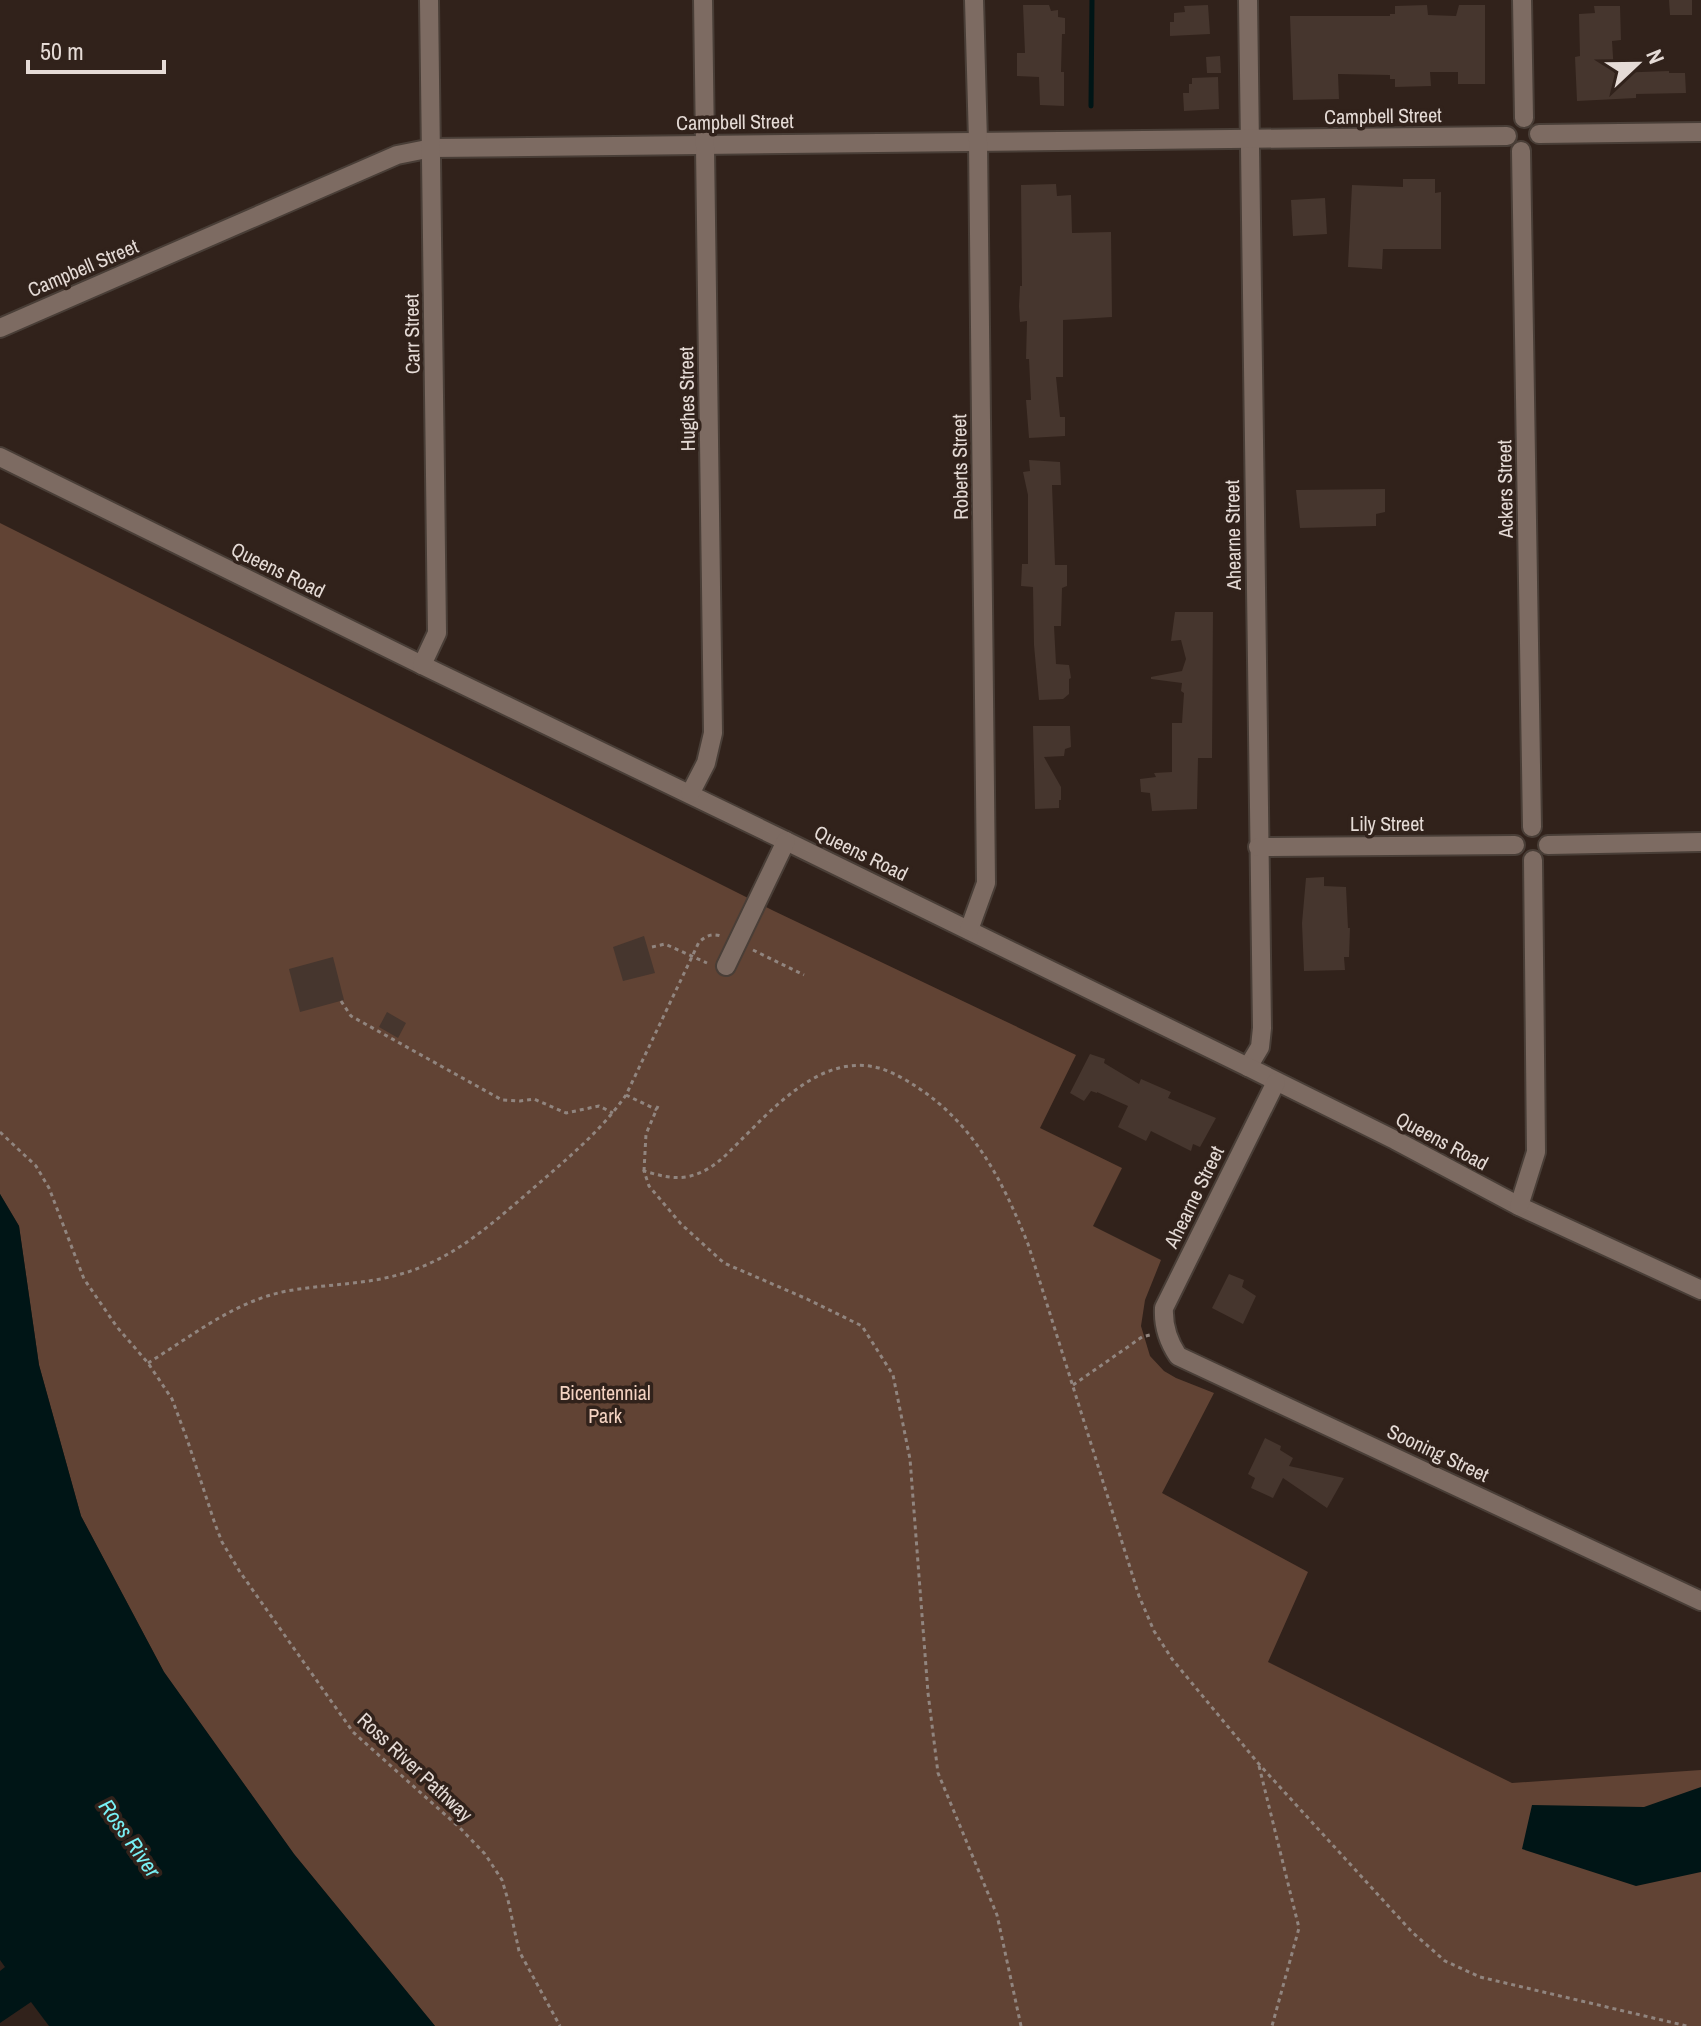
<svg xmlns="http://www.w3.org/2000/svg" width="1701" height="2026" viewBox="0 0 1701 2026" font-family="'Archivo Narrow',sans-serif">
<rect width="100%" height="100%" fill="#31221b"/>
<polygon fill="#614334" points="0,523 774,911 1076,1055 1040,1128 1122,1168 1093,1226 1161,1260 1145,1300 1141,1326 1150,1356 1164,1371 1176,1378 1214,1393 1162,1493 1308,1572 1268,1662 1512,1783 1701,1770 1701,2026 435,2026 294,1854 164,1672 81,1516 39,1365 19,1226 0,1194"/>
<g fill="#001516">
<polygon points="0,1194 19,1226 39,1365 81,1516 164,1672 294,1854 435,2026 49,2026 31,2002 0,2023 0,1971 5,1967 0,1960"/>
<polygon points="1701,1787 1701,1872 1636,1886 1522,1849 1532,1805 1644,1807"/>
</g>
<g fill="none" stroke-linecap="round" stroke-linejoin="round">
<polyline stroke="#001516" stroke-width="5" points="1091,106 1092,0"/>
</g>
<g fill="#46362e">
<polygon points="1669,0 1692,0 1692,15 1670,15"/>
<polygon points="1023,5 1049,5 1051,11 1058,10 1058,17 1065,18 1065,34 1062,34 1061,72 1064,72 1064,106 1040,105 1039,77 1017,76 1017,53 1025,53"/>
<polygon points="1208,5 1210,34 1170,36 1170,22 1174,22 1174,13 1185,12 1184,6"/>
<polygon points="1427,5 1428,15 1456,16 1459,5 1485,5 1485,84 1458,84 1458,72 1430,72 1431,86 1395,87 1395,79 1390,79 1390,75 1338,74 1339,99 1293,100 1290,16 1390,16 1390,14 1395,14 1395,6"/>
<polygon points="1594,6 1620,6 1621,40 1612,41 1614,73 1669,71 1669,73 1685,73 1686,93 1636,94 1636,98 1577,101 1575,57 1580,56 1579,14 1595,13"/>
<polygon points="1220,56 1221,73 1207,73 1206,57"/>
<polygon points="1218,77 1219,109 1184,111 1183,93 1189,93 1189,84 1192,84 1192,78"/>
<polygon points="1403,179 1435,179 1435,193 1441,192 1441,249 1383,249 1382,269 1348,267 1352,185 1403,187"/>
<polygon points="1056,184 1057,196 1071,195 1072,233 1111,232 1112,317 1063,320 1063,377 1056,377 1060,417 1065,417 1065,436 1029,438 1026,400 1031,400 1029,359 1026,359 1027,321 1020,322 1019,306 1020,286 1022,286 1021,185"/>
<polygon points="1325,198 1327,234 1293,236 1291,200"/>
<polygon points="1029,460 1060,462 1061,485 1052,485 1055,565 1067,565 1067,586 1062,588 1061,626 1054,626 1056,664 1069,665 1071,678 1069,679 1069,694 1063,699 1039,700 1034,645 1033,587 1021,586 1022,564 1028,564 1028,495 1023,472 1030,471"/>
<polygon points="1385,489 1385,512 1376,514 1376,526 1300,528 1296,490"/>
<polygon points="1175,612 1213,612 1212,758 1198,758 1197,809 1152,811 1150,793 1141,792 1140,779 1156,777 1154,773 1172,772 1172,723 1182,723 1184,693 1181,691 1182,683 1151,679 1151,677 1182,671 1186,659 1181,640 1171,641"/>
<polygon points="1033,726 1070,726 1071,747 1065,749 1064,756 1044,757 1061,787 1061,800 1059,800 1059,808 1035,809"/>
<polygon points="1324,877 1324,886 1346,887 1348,928 1350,928 1349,957 1344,957 1345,970 1304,971 1302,923 1306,878"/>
<polygon points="644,936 655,973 623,981 613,947"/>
<polygon points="333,957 344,1000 300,1012 289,969"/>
<polygon points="387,1012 406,1023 398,1038 379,1027"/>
<polygon points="1090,1054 1105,1059 1104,1063 1139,1084 1141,1079 1171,1092 1168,1098 1216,1118 1200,1147 1193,1144 1191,1151 1151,1131 1146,1141 1118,1127 1128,1106 1097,1092 1097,1093 1091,1091 1084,1101 1070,1093"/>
<polygon points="1229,1274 1244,1280 1242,1287 1256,1296 1243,1324 1212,1308"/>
<polygon points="1265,1438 1281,1446 1280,1450 1293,1458 1289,1466 1344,1478 1327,1508 1283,1478 1273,1498 1251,1488 1255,1478 1248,1474"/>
</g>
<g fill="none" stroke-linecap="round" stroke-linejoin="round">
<g stroke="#493e37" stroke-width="22">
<g id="minor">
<polyline points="1248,0 1262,1028 1260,1047 1248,1067"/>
<polyline points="1522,0 1524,118"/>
<polyline points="1539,134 1701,132"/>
<polyline points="1521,151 1532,827"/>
<polyline points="0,328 397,155 432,148 1507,136"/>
<polyline points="0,457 422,665 786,841 1248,1067 1395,1140 1519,1206 1701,1290"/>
<polyline points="422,665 437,633 429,0"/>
<polyline points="690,794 706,763 713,733 703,0"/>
<polyline points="1548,845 1701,842"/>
<polyline points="1258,847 1515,845"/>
<polyline points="969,930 986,883 978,141 974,0"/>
<polyline points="726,966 786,841"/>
<path d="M1276 1082 1164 1308C1163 1326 1168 1341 1178 1356L1701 1601"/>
<polyline points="1519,1206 1536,1152 1533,860"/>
</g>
</g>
<g stroke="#91857f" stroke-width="3" stroke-dasharray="4 4" stroke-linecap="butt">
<polyline points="652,947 665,944 707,963"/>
<polyline points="753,950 804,975"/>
<polyline points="341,1001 351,1016 502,1100 520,1101 534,1099 566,1113 599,1106 613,1113"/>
<polyline points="626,1095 657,1110"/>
<polyline points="0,1132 36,1166 49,1188 84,1279 117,1327 148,1363 172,1399 187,1439 215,1524 222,1542 240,1572 353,1732 460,1828 485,1854 502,1880 508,1900 519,1951 560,2026"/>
<polyline points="644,1171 646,1134 658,1106"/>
<path d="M148 1363C192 1336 235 1301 287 1291 325 1284 364 1285 401 1274 455 1259 495 1221 537 1185 569 1157 601 1131 626 1095L699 942C706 936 711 933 721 936"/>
<polyline points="1073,1385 1142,1337 1150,1335"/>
<polyline points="1259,1766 1299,1928 1272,2026"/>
<path d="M1021 2026 997 1915 938 1773 928 1693 910 1459 893 1375 862 1326 807 1299 724 1263 681 1224 649 1186 644 1171C658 1175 671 1179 686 1177 711 1172 724 1157 740 1141 776 1105 823 1053 879 1068 893 1072 906 1080 917 1087 975 1125 1003 1182 1028 1244L1139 1596 1154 1631 1172 1659 1258 1763 1412 1932 1445 1961 1480 1977 1687 2026"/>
</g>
<use href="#minor" stroke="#7d6b62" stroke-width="18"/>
</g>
<g text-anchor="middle" stroke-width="7" stroke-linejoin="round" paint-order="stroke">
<g font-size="20" fill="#e5dbd6" stroke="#31221b">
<text transform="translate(1383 116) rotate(-1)" y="7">Campbell Street</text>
<text transform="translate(735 122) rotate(-1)" y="7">Campbell Street</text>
<text transform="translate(83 268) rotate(-23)" y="7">Campbell Street</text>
<text transform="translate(412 334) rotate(-91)" y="7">Carr Street</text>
<text transform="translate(687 399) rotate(-91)" y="7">Hughes Street</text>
<text transform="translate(960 467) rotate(-91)" y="7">Roberts Street</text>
<text transform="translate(1505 489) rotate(-91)" y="7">Ackers Street</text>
<text transform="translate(1233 535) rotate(-91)" y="7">Ahearne Street</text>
<text transform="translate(278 570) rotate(26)" y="7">Queens Road</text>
<text x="1387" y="831">Lily Street</text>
<text transform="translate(861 853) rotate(26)" y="7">Queens Road</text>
<text transform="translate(1442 1141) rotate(28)" y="7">Queens Road</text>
<text transform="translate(1194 1197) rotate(-64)" y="7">Ahearne Street</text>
<text transform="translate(1438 1453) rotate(25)" y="7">Sooning Street</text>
<text transform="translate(415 1767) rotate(43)" y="7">Ross River Pathway</text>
</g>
<g font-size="20" fill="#f4d3c2" stroke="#31221b">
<text x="605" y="1400">Bicentennial<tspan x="605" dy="23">Park</tspan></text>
</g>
<g font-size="22" font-style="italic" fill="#78f0f4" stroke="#31221b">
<text transform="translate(130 1838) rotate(55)" y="8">Ross River</text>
</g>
</g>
<g transform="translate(1637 64) rotate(68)" stroke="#31221b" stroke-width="6" paint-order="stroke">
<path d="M0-6L14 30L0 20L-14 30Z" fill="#e5dbd6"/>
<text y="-12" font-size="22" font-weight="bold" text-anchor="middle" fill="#e5dbd6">N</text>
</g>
<path d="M28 60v12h136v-12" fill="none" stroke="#e5dbd6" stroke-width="4"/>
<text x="40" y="60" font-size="24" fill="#e5dbd6" stroke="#31221b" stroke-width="6" paint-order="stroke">50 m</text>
</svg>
